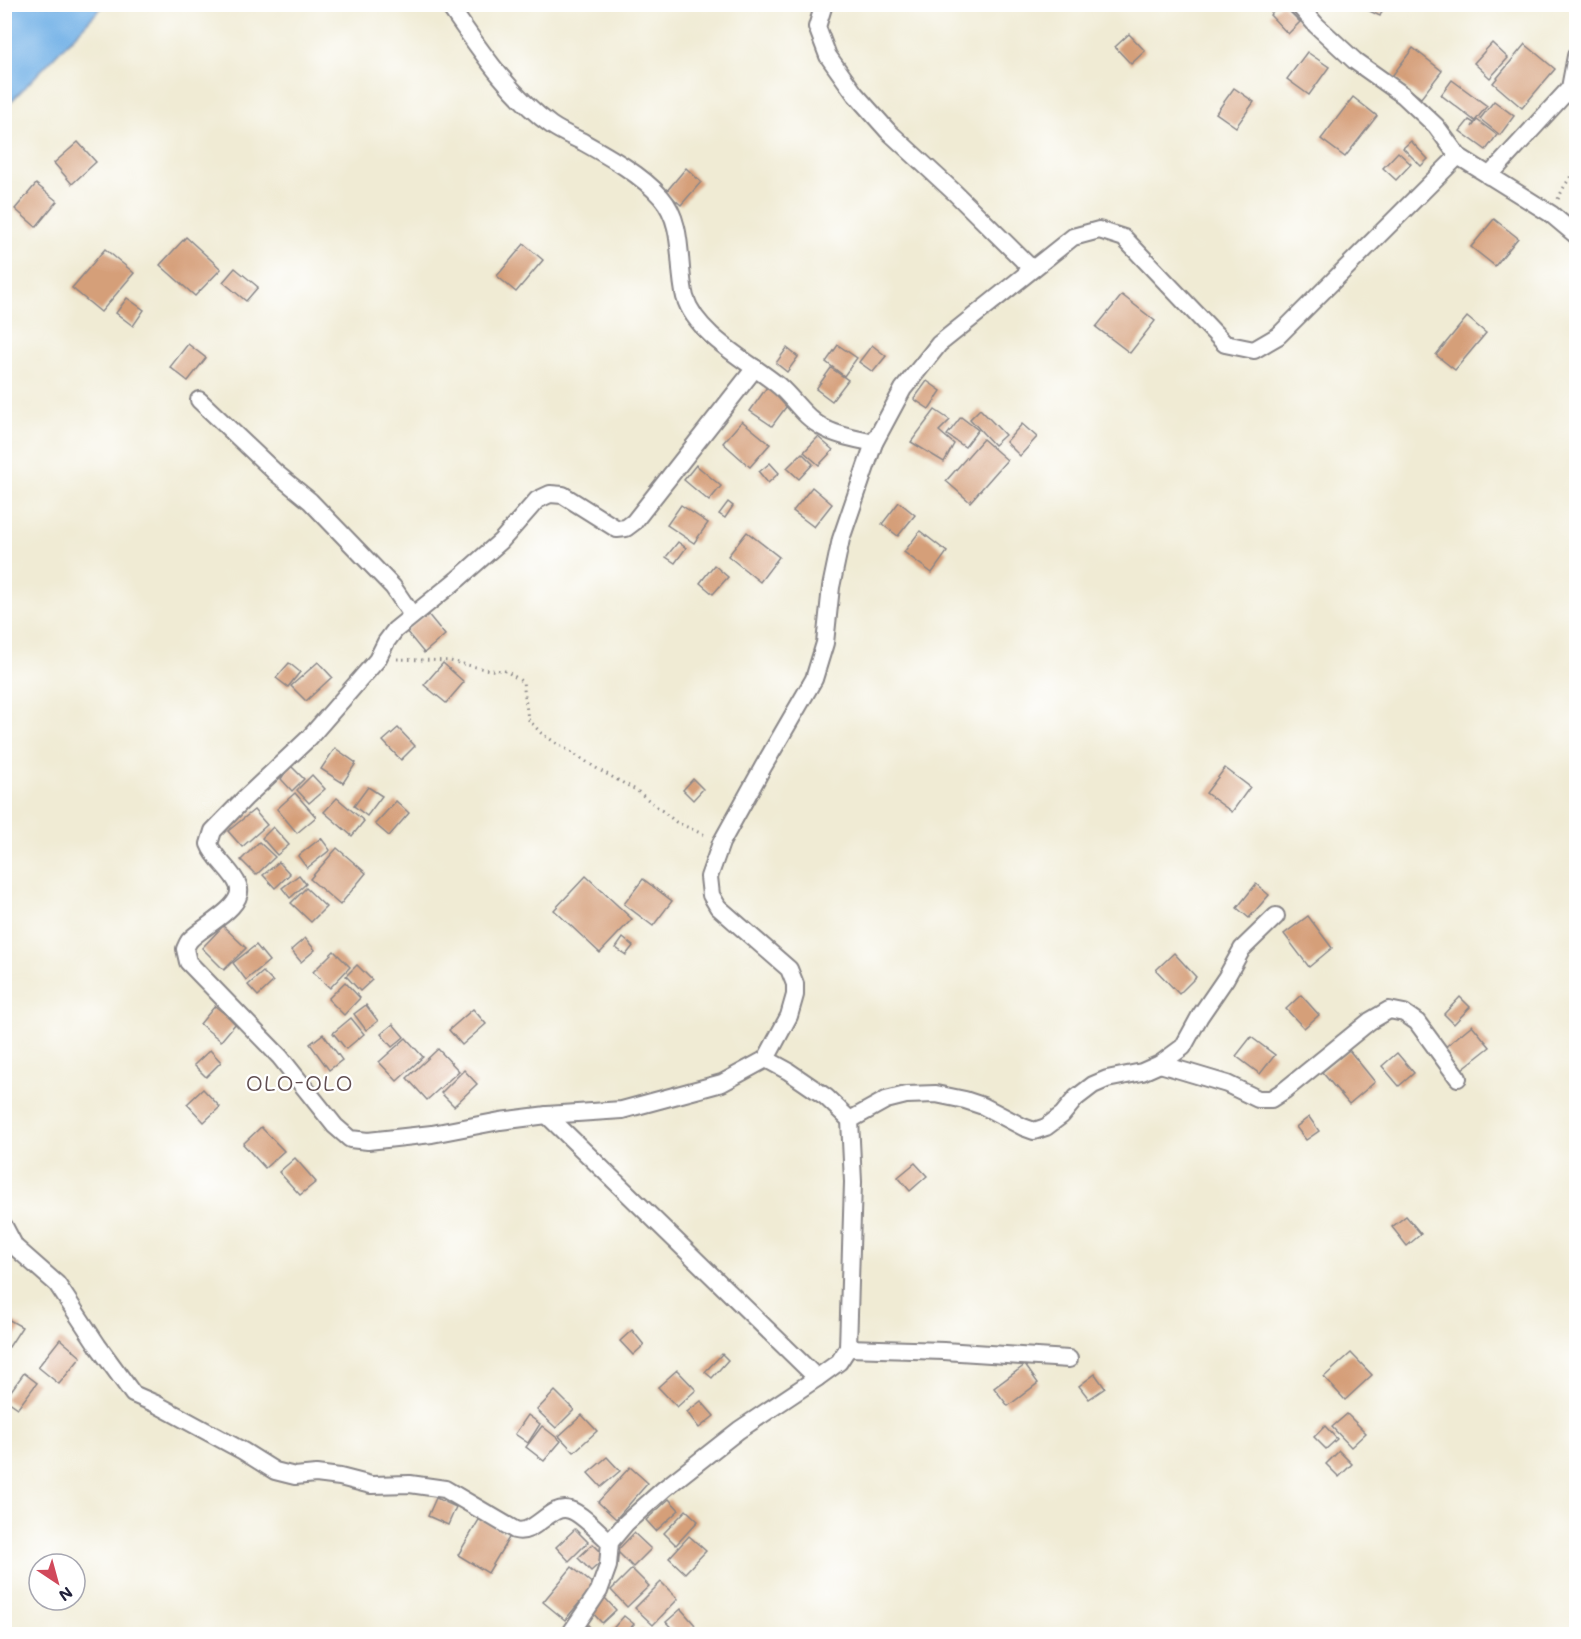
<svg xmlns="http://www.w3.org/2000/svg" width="1581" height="1639" viewBox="0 0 1581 1639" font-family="Mali,sans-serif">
<rect width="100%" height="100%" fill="#fff"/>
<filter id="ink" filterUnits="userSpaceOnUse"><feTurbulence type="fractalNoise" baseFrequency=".0167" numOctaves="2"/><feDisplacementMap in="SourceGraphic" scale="12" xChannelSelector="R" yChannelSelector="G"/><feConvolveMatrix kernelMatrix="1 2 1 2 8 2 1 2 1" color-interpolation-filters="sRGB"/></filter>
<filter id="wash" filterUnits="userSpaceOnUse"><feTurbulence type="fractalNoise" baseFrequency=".008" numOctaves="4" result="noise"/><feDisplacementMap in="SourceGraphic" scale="24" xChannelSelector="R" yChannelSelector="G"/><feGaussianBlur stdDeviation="1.35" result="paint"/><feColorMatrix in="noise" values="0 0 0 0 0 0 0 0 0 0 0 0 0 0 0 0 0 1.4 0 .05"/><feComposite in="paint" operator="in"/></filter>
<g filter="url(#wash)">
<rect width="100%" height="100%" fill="#f0ebd4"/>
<polygon fill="#74b2e7" stroke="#4b6a91" stroke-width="1.5" points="5,4 104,5 5,108 4,5"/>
<g id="blocks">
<g fill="#d59f79">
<polygon points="1355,4 1385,4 1380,16"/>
<polygon points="1280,5 1283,5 1300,22 1288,34 1270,15"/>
<polygon points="1129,34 1145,51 1131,64 1115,47"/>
<polygon points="1492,43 1508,58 1490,78 1474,63"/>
<polygon points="1525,44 1555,69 1522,108 1493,83"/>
<polygon points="1413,48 1442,71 1421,98 1392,76"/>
<polygon points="1307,52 1329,67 1309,95 1287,79"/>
<polygon points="1452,80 1487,106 1475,121 1441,95"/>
<polygon points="1234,88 1254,102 1236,127 1216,113"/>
<polygon points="1353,97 1377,116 1345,157 1321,139"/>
<polygon points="1494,101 1514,116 1500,135 1480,119"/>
<polygon points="1469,120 1474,123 1472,127 1477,120 1497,135 1486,150 1460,131"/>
<polygon points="1411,141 1428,159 1421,166 1403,148"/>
<polygon points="78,142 96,162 72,184 54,163"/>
<polygon points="1398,152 1411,164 1396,180 1383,168"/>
<polygon points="686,168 701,182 681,205 666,192"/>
<polygon points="36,184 57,201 36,227 15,209"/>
<polygon points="1494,219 1518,238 1495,266 1471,247"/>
<polygon points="186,237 221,269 195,296 160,265"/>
<polygon points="524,244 543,260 516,292 497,276"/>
<polygon points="105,249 134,273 101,312 72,288"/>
<polygon points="235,268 258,287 246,301 223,282"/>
<polygon points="1122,295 1155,321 1130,353 1096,327"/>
<polygon points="127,298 144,310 133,326 116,313"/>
<polygon points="1467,317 1486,333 1455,370 1436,355"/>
<polygon points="188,344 206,358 188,381 170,367"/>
<polygon points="838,345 857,358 844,376 826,362"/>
<polygon points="872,345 886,356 873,372 859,362"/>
<polygon points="787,348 798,357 787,372 776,363"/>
<polygon points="831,368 848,380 832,401 816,389"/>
<polygon points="927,381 941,391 929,409 914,399"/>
<polygon points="767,387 789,403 772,426 750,411"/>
<polygon points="980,409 1005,435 994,445 970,419"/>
<polygon points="935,410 950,420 939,431 954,444 944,462 911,442"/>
<polygon points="961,417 978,430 965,447 947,435"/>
<polygon points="742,421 770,444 750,467 723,443"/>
<polygon points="1022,424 1037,437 1020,456 1006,442"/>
<polygon points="818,437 833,450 819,465 804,452"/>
<polygon points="983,439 1007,460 970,502 946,481"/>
<polygon points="802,453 813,464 799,479 787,468"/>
<polygon points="770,463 779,473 768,483 759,472"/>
<polygon points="696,465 721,486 709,501 684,480"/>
<polygon points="812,487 832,504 814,527 793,511"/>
<polygon points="728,502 733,506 725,518 719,514"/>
<polygon points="899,502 915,515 898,536 882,524"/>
<polygon points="681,505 708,523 694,543 667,525"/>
<polygon points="920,531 947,552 932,573 904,552"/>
<polygon points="747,532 779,557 760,582 728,556"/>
<polygon points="678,542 686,548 675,563 666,557"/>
<polygon points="714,565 728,577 713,594 700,583"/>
<polygon points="427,613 445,635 424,653 406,631"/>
<polygon points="318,662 332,677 306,701 291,686"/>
<polygon points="289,663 300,672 288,687 276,678"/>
<polygon points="443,663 464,682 446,703 424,685"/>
<polygon points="398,728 415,746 401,760 383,741"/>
<polygon points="335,748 356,763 343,783 321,769"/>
<polygon points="290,765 304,779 292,791 281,779"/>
<polygon points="1225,768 1250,787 1232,812 1206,793"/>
<polygon points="312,775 325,789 309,803 297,790"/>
<polygon points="693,779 703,789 693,800 683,790"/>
<polygon points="368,787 382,796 367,816 354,806"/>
<polygon points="295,793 316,817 297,833 277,809"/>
<polygon points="337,798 364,821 352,836 324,812"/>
<polygon points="396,801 409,813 389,836 375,824"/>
<polygon points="254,810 267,825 242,847 228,831"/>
<polygon points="273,827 289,845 277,855 262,838"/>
<polygon points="321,838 330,850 307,868 298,856"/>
<polygon points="259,842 275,857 256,875 241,860"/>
<polygon points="337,848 366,873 340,905 310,879"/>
<polygon points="279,862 290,874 275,888 263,875"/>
<polygon points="299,875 306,884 290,898 282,888"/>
<polygon points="586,876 632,919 600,953 554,910"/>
<polygon points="643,879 672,901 653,926 624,904"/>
<polygon points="1256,884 1269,895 1249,918 1237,908"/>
<polygon points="306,888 326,907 311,922 291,903"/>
<polygon points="1308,916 1332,948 1309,967 1284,934"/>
<polygon points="223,926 246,948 224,970 202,948"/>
<polygon points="305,938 315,950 301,962 291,950"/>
<polygon points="623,938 633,946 626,955 616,948"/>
<polygon points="256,945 269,961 246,980 233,963"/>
<polygon points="334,951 350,967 330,988 313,972"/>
<polygon points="1174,953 1196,977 1179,994 1156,970"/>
<polygon points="357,965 372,980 360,991 346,976"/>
<polygon points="263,972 273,982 258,996 248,985"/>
<polygon points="345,982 360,998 344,1015 328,999"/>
<polygon points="1301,995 1319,1015 1304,1028 1286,1009"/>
<polygon points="1460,997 1470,1007 1454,1024 1444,1014"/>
<polygon points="366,1005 378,1021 366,1030 354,1014"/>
<polygon points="215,1006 236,1023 221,1041 200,1024"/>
<polygon points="473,1009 486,1024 462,1045 449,1030"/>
<polygon points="351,1018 364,1034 346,1049 333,1033"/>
<polygon points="393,1024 404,1037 392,1047 381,1034"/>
<polygon points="1472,1025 1490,1047 1462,1069 1444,1048"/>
<polygon points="323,1034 342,1060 329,1070 310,1044"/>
<polygon points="1251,1037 1275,1055 1260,1074 1236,1056"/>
<polygon points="406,1038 423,1057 397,1081 379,1062"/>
<polygon points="438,1049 459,1071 427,1100 407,1078"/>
<polygon points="210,1050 221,1062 206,1077 194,1065"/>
<polygon points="1349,1050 1375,1082 1349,1104 1322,1072"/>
<polygon points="1397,1053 1414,1073 1399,1086 1382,1066"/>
<polygon points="464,1070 477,1084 454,1106 441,1093"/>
<polygon points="203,1089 220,1107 204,1122 187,1104"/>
<polygon points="1309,1117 1319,1131 1306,1140 1296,1127"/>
<polygon points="261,1127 284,1151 265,1168 243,1144"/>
<polygon points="295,1158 316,1182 300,1195 279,1172"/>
<polygon points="915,1163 927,1176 910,1191 898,1177"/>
<polygon points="1406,1216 1421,1234 1407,1246 1392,1227"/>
<polygon points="4,1317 22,1327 9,1347 4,1344"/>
<polygon points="632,1330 644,1345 633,1355 620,1341"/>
<polygon points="60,1339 81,1357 59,1384 38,1367"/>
<polygon points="1351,1353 1372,1375 1345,1400 1324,1377"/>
<polygon points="722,1354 728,1360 712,1378 705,1372"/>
<polygon points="1025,1365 1038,1383 1008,1406 994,1388"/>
<polygon points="677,1370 696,1390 677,1407 658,1387"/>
<polygon points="24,1373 37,1383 18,1408 5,1399"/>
<polygon points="1095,1374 1105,1388 1089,1399 1079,1386"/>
<polygon points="555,1391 574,1410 556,1428 537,1410"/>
<polygon points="701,1401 714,1416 699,1428 687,1412"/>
<polygon points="1347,1414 1366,1433 1351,1447 1332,1427"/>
<polygon points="528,1415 540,1424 528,1443 515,1434"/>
<polygon points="582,1415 597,1431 574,1452 559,1436"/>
<polygon points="542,1426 561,1441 544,1461 526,1447"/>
<polygon points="1325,1426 1337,1439 1326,1449 1314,1437"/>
<polygon points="1339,1451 1352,1464 1339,1477 1326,1464"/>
<polygon points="607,1457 620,1471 601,1487 588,1473"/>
<polygon points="630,1467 648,1483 616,1519 598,1502"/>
<polygon points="436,1498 456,1507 448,1525 428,1516"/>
<polygon points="669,1499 679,1510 656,1531 646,1520"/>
<polygon points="686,1510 698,1521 676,1545 664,1533"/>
<polygon points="480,1518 510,1536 488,1573 458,1555"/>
<polygon points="575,1529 588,1542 569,1561 556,1547"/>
<polygon points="634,1533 651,1549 633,1567 617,1551"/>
<polygon points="689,1536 706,1551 685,1573 669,1558"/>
<polygon points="593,1544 606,1557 591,1571 578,1558"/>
<polygon points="572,1567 594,1585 565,1620 543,1602"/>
<polygon points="632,1569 649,1586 627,1607 611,1590"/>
<polygon points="661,1582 678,1599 653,1625 635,1608"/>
<polygon points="605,1598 616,1610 602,1623 591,1611"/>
<polygon points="681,1609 695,1625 684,1634 677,1634 666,1622"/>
<polygon points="624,1616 634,1624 625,1634 608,1634"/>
<polygon points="588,1625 597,1634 577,1634"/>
<polygon points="641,1628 649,1634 635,1634"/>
</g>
</g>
</g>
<g filter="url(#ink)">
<use href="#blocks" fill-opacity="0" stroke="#898688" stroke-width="1.5"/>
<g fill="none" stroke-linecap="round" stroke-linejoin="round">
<g stroke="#898688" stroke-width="20">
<g id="minor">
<path d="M448 4C478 47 508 94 551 125 561 132 573 137 583 142 608 156 642 175 661 197 685 224 677 265 685 297 696 335 750 362 779 386 794 399 804 417 822 427 837 436 857 439 874 443"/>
<polyline points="824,4 817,27 828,56 855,94 888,131 954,192 1032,269"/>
<polyline points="1298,4 1316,25 1355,61 1403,95 1436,126 1458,156 1551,214 1576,235"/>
<polyline points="1570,88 1576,56"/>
<polyline points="1489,176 1570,88 1576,87"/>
<path d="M755 368 634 522 626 528 617 529 563 495 550 494 537 500 501 541 458 579 395 630 386 642 377 660 309 738 245 798 213 831 209 844C215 860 232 870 238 885 247 907 200 927 189 941 187 944 186 947 185 949L188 962 280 1057 335 1126 350 1139 368 1141 432 1134 500 1121 547 1115 622 1110 722 1083 766 1059"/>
<polyline points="199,400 276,473 310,501 393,587 412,615"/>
<polyline points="1160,1064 1227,1084 1258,1099 1271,1099 1285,1090 1370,1021 1389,1010 1404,1013 1417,1022 1458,1078"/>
<polyline points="547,1115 817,1378"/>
<polyline points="850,1120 886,1100 906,1095 936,1094 965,1100 983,1106 1023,1127 1034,1131 1046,1127 1062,1115 1076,1098 1093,1085 1107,1079 1142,1072 1160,1064 1183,1047 1200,1016 1226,978 1242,949 1276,916"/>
<path d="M4 1226 15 1247 57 1284 98 1346 133 1394 156 1404 243 1451 275 1471 295 1476 316 1474 340 1477 371 1485 410 1484 445 1489 515 1530C535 1536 550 1503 570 1510 581 1513 601 1534 610 1542"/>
<polyline points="848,1348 944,1351 1069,1359"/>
<polyline points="570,1634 599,1591 608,1566 610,1542 626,1523 664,1489 739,1430 817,1378 839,1362 848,1348 853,1182 850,1120 826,1097 788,1071 766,1059 789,1016 795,995 795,984 789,969 718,907 711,895 709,877 721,843 763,767 814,679 825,643 831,587 841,539 874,443 903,389 939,344 1073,237 1099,230 1124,238 1225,344 1254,350 1278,336 1458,156"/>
</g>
</g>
<g stroke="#898688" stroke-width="3" stroke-dasharray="1.5 4.5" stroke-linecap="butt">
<polyline points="1558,199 1564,187 1576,168"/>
<polyline points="397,659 450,661 489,670 506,671 523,682 528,719 542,734 601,771 636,790 676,822 707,836"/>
</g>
<use href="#minor" stroke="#fff" stroke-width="16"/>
</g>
</g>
<g text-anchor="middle" stroke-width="4.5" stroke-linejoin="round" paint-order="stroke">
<g font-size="21" letter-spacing="1.5" fill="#614e51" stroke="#fff">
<text x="300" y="1091">OLO-OLO</text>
</g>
</g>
<rect width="1581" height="1639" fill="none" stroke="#fff" stroke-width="24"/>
<g transform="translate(57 1582) rotate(144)"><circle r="28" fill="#ffffff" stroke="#a7a7b1" stroke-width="1.5"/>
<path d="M0-4.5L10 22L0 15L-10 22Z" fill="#d1495b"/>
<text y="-9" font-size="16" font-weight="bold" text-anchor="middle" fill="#22223b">N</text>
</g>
</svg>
